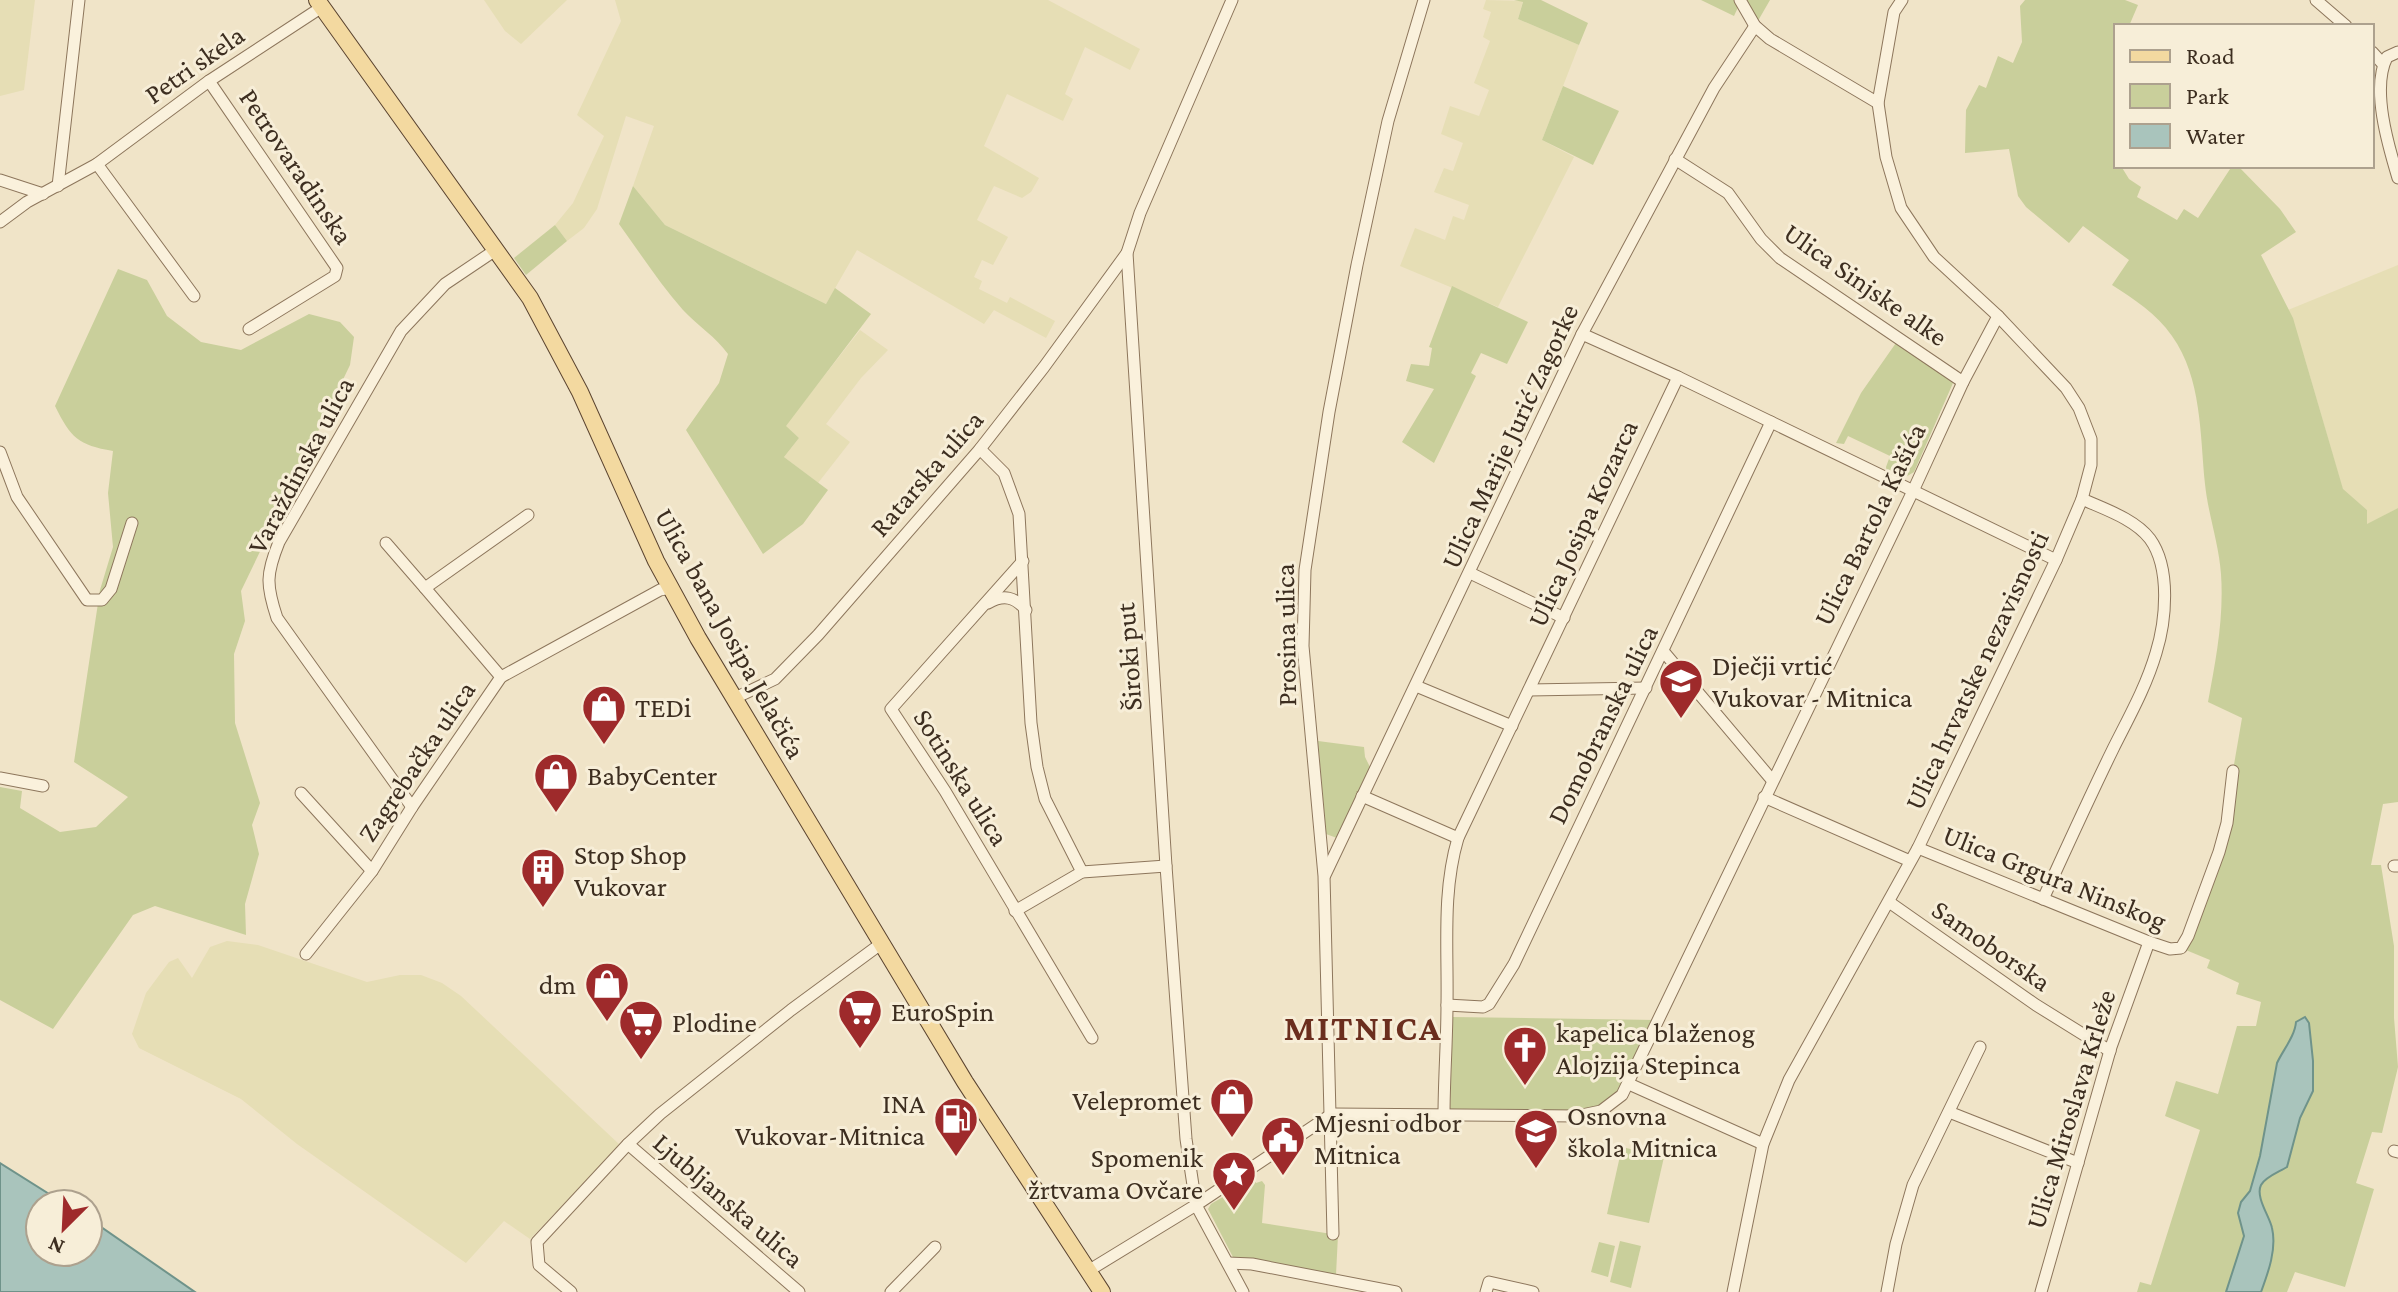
<svg xmlns="http://www.w3.org/2000/svg" width="2398" height="1292" viewBox="0 0 2398 1292" font-family="'Crimson Pro',serif">
<rect width="100%" height="100%" fill="#f0e4c8"/>
<g fill="#e6deb5">
<polygon points="0,0 35,0 24,90 0,96"/>
<polygon points="484,0 567,0 521,44 505,31"/>
<polygon points="615,0 1048,0 1140,49 1130,70 1085,47 1065,94 1073,99 1063,121 1007,94 984,146 1039,178 1031,192 1022,198 994,186 977,220 1008,237 993,265 982,260 974,277 982,281 979,289 1007,303 1010,297 1055,321 1046,338 994,310 984,324 857,250 826,304 665,225 633,186 654,126 626,116 597,209 584,228 567,241 555,225 573,203 604,136 577,115 621,21"/>
<polygon points="1486,0 1523,1 1518,19 1579,45 1542,140 1574,157 1498,307 1400,266 1415,228 1445,240 1453,216 1464,220 1469,205 1434,192 1444,168 1453,171 1463,143 1441,134 1450,106 1479,116 1489,90 1474,83 1490,41 1483,37 1491,12 1483,9"/>
<polygon points="2398,265 2398,508 2367,525 2367,510 2343,490 2304,356 2288,310"/>
<polygon points="860,330 888,350 861,378 826,424 850,442 818,483 784,457 799,438 785,426"/>
<polygon points="227,941 258,945 367,982 400,975 421,975 442,983 461,996 620,1145 530,1239 504,1221 466,1263 297,1144 241,1099 139,1048 132,1034 146,993 169,962 178,958 192,978 210,947"/>
</g>
<g fill="#c9cf9b">
<polygon points="1514,0 1541,0 1588,23 1579,45 1518,19 1523,2"/>
<polygon points="1701,0 1770,0 1755,26 1740,3 1734,16"/>
<path d="M2025 0H2125L2138 5 2129 26H2116V166H2121L2129 179 2141 187 2137 197 2177 220 2184 209 2198 218 2232 166H2238L2280 209 2296 232 2261 255 2293 318 2343 489 2367 510V524L2398 508V802L2383 804 2371 865H2381L2394 946V1018L2398 1067 2382 1133 2372 1132 2356 1183 2374 1189 2345 1287 2295 1272 2287 1292H2137L2140 1282 2151 1285 2200 1130 2165 1116 2176 1081 2218 1094 2237 1026H2256L2261 1002 2236 994 2239 983 2207 968 2210 960 2181 948 2219 852 2242 718 2208 702C2216 659 2224 618 2221 574 2219 544 2208 514 2205 484 2200 435 2202 378 2172 336 2156 313 2135 300 2112 285L2129 260 2083 226 2069 243 2026 207 2018 196 2009 149 1965 153 1966 110 1979 85 1986 88 1998 56 2013 63 2022 42 2020 6Z"/>
<polygon points="1563,86 1619,111 1593,165 1542,140"/>
<path d="M633 186 665 225 826 304 835 288 871 314 786 426 799 438 784 457 828 490 803 524 763 554 686 430 719 383 728 354C716 337 698 326 683 310 660 284 640 253 619 224Z"/>
<polygon points="555,225 567,241 526,275 514,258"/>
<path d="M118 269 147 280 167 316 201 342 241 350 309 314 340 322 354 337 350 365 241 591 245 621 234 654 235 723 260 803 252 825 259 854 245 904 246 935 155 906 133 915 53 1029 0 1000V787L22 791 20 808 60 832 96 827 128 797 74 762 100 590 113 547 108 493 113 451C78 445 71 438 55 406Z"/>
<polygon points="1452,286 1528,322 1507,364 1481,353 1471,373 1476,376 1434,463 1402,442 1434,389 1406,381 1411,364 1429,366 1432,348 1429,347"/>
<polygon points="1898,340 1952,378 1953,383 1914,472 1904,478 1887,472 1886,467 1890,456 1848,436 1844,444 1836,443 1861,393"/>
<polygon points="1318,741 1364,747 1365,757 1370,767 1337,838 1326,834"/>
<polygon points="1453,1017 1656,1020 1622,1090 1608,1103 1589,1112 1450,1111"/>
<polygon points="1622,1147 1664,1157 1649,1223 1607,1214"/>
<polygon points="1253,1179 1256,1183 1262,1181 1265,1185 1262,1223 1338,1235 1336,1275 1234,1259 1208,1209 1211,1204"/>
<polygon points="1620,1241 1641,1246 1631,1288 1610,1282"/>
<polygon points="1599,1242 1615,1246 1608,1277 1591,1272"/>
</g>
<g fill="#a9c4bc" stroke="#6f938a" stroke-width="2">
<path d="M2305 1017 2309 1023 2313 1061V1091L2300 1118 2287 1167C2279 1172 2265 1177 2261 1185 2255 1197 2270 1217 2272 1228 2277 1249 2268 1273 2261 1292H2226L2244 1236 2238 1213 2241 1202 2250 1191 2260 1156 2277 1063C2283 1050 2295 1036 2296 1022Z"/>
<polygon points="0,1163 65,1204 40,1204 40,1252 88,1252 88,1218 195,1292 0,1292"/>
</g>
<g fill="none" stroke-linecap="round" stroke-linejoin="round">
<g stroke="#8d765c" stroke-width="13">
<g id="street">
<polyline points="1740,0 1755,26 1770,39 1878,103"/>
<polyline points="2316,0 2346,26"/>
<polyline points="2372,52 2383,64"/>
<path d="M2398 52 2387 57C2371 88 2388 145 2398 178"/>
<polyline points="209,81 337,268 335,276 249,329"/>
<polyline points="1675,159 1728,193 1761,239 1780,258 1963,382"/>
<polyline points="97,164 194,296"/>
<polyline points="0,180 43,194"/>
<polyline points="58,186 79,0"/>
<polyline points="0,222 27,202 97,164 209,81 322,7"/>
<polyline points="1582,334 1678,377 2056,560"/>
<polyline points="980,449 1004,473 1019,514 1031,723 1037,767 1045,799 1082,872"/>
<polyline points="0,452 17,497 87,600 102,600 111,589 132,523"/>
<polyline points="386,543 425,588"/>
<polyline points="1023,561 891,709 945,791 1092,1038"/>
<polyline points="1470,573 1564,618"/>
<path d="M988 603C1004 594 1015 597 1026 610"/>
<polyline points="1663,651 1772,780"/>
<polyline points="501,677 425,588 528,515"/>
<polyline points="1416,686 1512,726"/>
<polyline points="1529,690 1646,688"/>
<polyline points="735,698 775,679 818,635 980,449 1044,367 1127,253"/>
<polyline points="0,778 43,786"/>
<polyline points="301,793 372,871"/>
<polyline points="1362,796 1458,838"/>
<polyline points="1764,797 1910,861"/>
<path d="M412 807 277 618C266 585 266 574 279 542L401 331 445 284 497 249"/>
<polyline points="1918,848 2149,942 2170,949 2181,948 2188,936 2219,852 2227,823 2233,771"/>
<polyline points="2394,866 2398,866"/>
<polyline points="1325,875 1582,334 1714,88 1755,26"/>
<path d="M2043 899C2066 849 2089 798 2113 749 2129 717 2146 687 2156 653 2166 621 2171 568 2150 539 2135 519 2104 509 2082 499"/>
<polyline points="1889,902 2036,1005 2110,1051"/>
<polyline points="1015,911 1082,872 1166,866"/>
<polyline points="306,954 372,871 412,807 501,677 660,590 670,588"/>
<polyline points="1447,1005 1483,1007 1489,1004 1514,964 1771,422"/>
<polyline points="1629,1084 1763,1144"/>
<polyline points="1949,1112 2078,1163"/>
<path d="M1444 1116C1444 1079 1447 1041 1447 1004 1448 948 1442 892 1458 838L1678 377"/>
<polyline points="628,1144 799,1292"/>
<polyline points="2394,1151 2398,1152"/>
<polyline points="1333,1234 1324,876 1303,646 1305,570 1329,412 1357,265 1388,121 1424,0"/>
<polyline points="1228,1263 1252,1264 1396,1292"/>
<polyline points="1088,1271 1196,1205 1186,1139 1166,866 1127,253 1140,213 1232,0"/>
<polyline points="571,1292 539,1265 537,1242 628,1144 660,1114 791,1010 882,943"/>
<polyline points="891,1292 935,1247"/>
<polyline points="1243,1292 1196,1205 1332,1114 1577,1116 1601,1111 1622,1095 1913,491 1963,382 1998,316"/>
<polyline points="1486,1292 1489,1282 1533,1292"/>
<polyline points="1733,1292 1763,1144 1789,1080 1918,848 2056,560 2082,499 2091,465 2091,439 2079,408 2066,388 1998,316 1934,257 1901,208 1886,157 1878,103 1894,12 1902,0"/>
<polyline points="1887,1292 1896,1244 1913,1185 1980,1047"/>
<polyline points="2041,1292 2111,1047 2149,942"/>
</g>
</g>
<g stroke="#5b4430" stroke-width="18">
<polyline id="primary" points="317,0 530,298 580,392 656,561 698,638 965,1082 1102,1292"/>
</g>
<use href="#street" stroke="#faf1dc" stroke-width="11"/>
<use href="#primary" stroke="#f3d9a0" stroke-width="16"/>
</g>
<defs>
<g id="school-pin" transform="scale(2.3)"><path d="M0 17L-7.5 6A9.5 9.5 0 1 1 7.5 6Z" fill="#9e2a2b" stroke="#f7eed8"/><path d="M0-5L7-2L0 1L-7-2ZM-4 1L0 2.5L4 1V4Q0 6-4 4Z" fill="#fff"/></g>
<g id="shop-pin" transform="scale(2.3)"><path d="M0 17L-7.5 6A9.5 9.5 0 1 1 7.5 6Z" fill="#9e2a2b" stroke="#f7eed8"/><path d="M-5-2.5h2.3a2.7 3.5 0 0 1 5.4 0H5L5.5 6h-11ZM-1.5-2.5h3a1.5 2.3 0 0 0-3 0Z" fill="#fff"/></g>
<g id="building-pin" transform="scale(2.3)"><path d="M0 17L-7.5 6A9.5 9.5 0 1 1 7.5 6Z" fill="#9e2a2b" stroke="#f7eed8"/><path d="M-4-6H4V6H1V3H-1V6H-4ZM-2.5-4.3h1.7v1.8h-1.7ZM.8-4.3h1.7v1.8H.8ZM-2.5-1h1.7V.8h-1.7ZM.8-1h1.7V.8H.8Z" fill="#fff"/></g>
<g id="supermarket-pin" transform="scale(2.3)"><path d="M0 17L-7.5 6A9.5 9.5 0 1 1 7.5 6Z" fill="#9e2a2b" stroke="#f7eed8"/><path d="M-6-5.5h2.5l.6 2H6L4.5 2H-2.5L-4.4-4H-6ZM-1.5 3.2a1.3 1.3 0 1 0 .1 0ZM3 3.2a1.3 1.3 0 1 0 .1 0Z" fill="#fff"/></g>
<g id="church-pin" transform="scale(2.3)"><path d="M0 17L-7.5 6A9.5 9.5 0 1 1 7.5 6Z" fill="#9e2a2b" stroke="#f7eed8"/><path d="M-1.2-6h2.4v3.5h3.3v2.4h-3.3V6h-2.4V-.1h-3.3v-2.4h3.3Z" fill="#fff"/></g>
<g id="fuel-pin" transform="scale(2.3)"><path d="M0 17L-7.5 6A9.5 9.5 0 1 1 7.5 6Z" fill="#9e2a2b" stroke="#f7eed8"/><path d="M-5.5-6h7V0h2V4h1.3V-2.5L3-4.5l.8-.8L6-3V5H2.5V1h-1V6h-7ZM-4.2-4.7v3.2H.2V-4.7Z" fill="#fff"/></g>
<g id="civic-pin" transform="scale(2.3)"><path d="M0 17L-7.5 6A9.5 9.5 0 1 1 7.5 6Z" fill="#9e2a2b" stroke="#f7eed8"/><path d="M-.6-6.5H3V-4.5H.6V-3L4-1V1h2V6H-6V1h2V-1L-.6-3ZM-1.2 2.5V6h2.4V2.5Z" fill="#fff"/></g>
<g id="sight-pin" transform="scale(2.3)"><path d="M0 17L-7.5 6A9.5 9.5 0 1 1 7.5 6Z" fill="#9e2a2b" stroke="#f7eed8"/><path d="M0-6L1.8-2.2L6-1.7L2.9 1.2L3.7 5.4L0 3.3L-3.7 5.4L-2.9 1.2L-6-1.7L-1.8-2.2Z" fill="#fff"/></g>
</defs>
<g fill-rule="evenodd">
<use href="#school-pin" x="1681" y="681"/>
<use href="#shop-pin" x="604" y="707"/>
<use href="#shop-pin" x="556" y="775"/>
<use href="#building-pin" x="543" y="870"/>
<use href="#shop-pin" x="607" y="984"/>
<use href="#supermarket-pin" x="860" y="1011"/>
<use href="#supermarket-pin" x="641" y="1022"/>
<use href="#church-pin" x="1525" y="1048"/>
<use href="#shop-pin" x="1232" y="1100"/>
<use href="#fuel-pin" x="956" y="1119"/>
<use href="#school-pin" x="1536" y="1131"/>
<use href="#civic-pin" x="1283" y="1138"/>
<use href="#sight-pin" x="1234" y="1173"/>
</g>
<g text-anchor="middle" stroke-width="6" stroke-linejoin="round" paint-order="stroke">
<g font-size="28" fill="#3d2e20" stroke="#f7eed8">
<text transform="translate(194 64) rotate(-35)" y="10">Petri skela</text>
<text transform="translate(297 166) rotate(56)" y="10">Petrovaradinska</text>
<text transform="translate(1866 284) rotate(35)" y="10">Ulica Sinjske alke</text>
<text transform="translate(1509 436) rotate(-65)" y="10">Ulica Marije Jurić Zagorke</text>
<text transform="translate(300 465) rotate(-62)" y="10">Varaždinska ulica</text>
<text transform="translate(926 473) rotate(-49)" y="10">Ratarska ulica</text>
<text transform="translate(1582 523) rotate(-65)" y="10">Ulica Josipa Kozarca</text>
<text transform="translate(1869 524) rotate(-64)" y="10">Ulica Bartola Kašića</text>
<text transform="translate(731 633) rotate(61)" y="10">Ulica bana Josipa Jelačića</text>
<text transform="translate(1285 635) rotate(-91)" y="10">Prosina ulica</text>
<text transform="translate(1128 657) rotate(-94)" y="10">Široki put</text>
<text transform="translate(1976 670) rotate(-65)" y="10">Ulica hrvatske nezavisnosti</text>
<text transform="translate(1602 724) rotate(-64)" y="10">Domobranska ulica</text>
<text transform="translate(416 761) rotate(-56)" y="10">Zagrebačka ulica</text>
<text transform="translate(962 777) rotate(58)" y="10">Sotinska ulica</text>
<text transform="translate(2055 877) rotate(22)" y="10">Ulica Grgura Ninskog</text>
<text transform="translate(1992 945) rotate(35)" y="10">Samoborska</text>
<text transform="translate(2070 1109) rotate(-73)" y="10">Ulica Miroslava Krleže</text>
<text transform="translate(729 1200) rotate(41)" y="10">Ljubljanska ulica</text>
</g>
<g font-size="28" fill="#3d2e20" stroke="#f7eed8" text-anchor="start">
<text x="1712" y="675">Dječji vrtić<tspan x="1712" dy="32">Vukovar - Mitnica</tspan></text>
<text x="635" y="717">TEDi</text>
<text x="587" y="785">BabyCenter</text>
<text x="574" y="864">Stop Shop<tspan x="574" dy="32">Vukovar</tspan></text>
<text x="576" y="994" text-anchor="end">dm</text>
<text x="891" y="1021">EuroSpin</text>
<text x="672" y="1032">Plodine</text>
<text x="1556" y="1042">kapelica blaženog<tspan x="1556" dy="32">Alojzija Stepinca</tspan></text>
<text x="1201" y="1110" text-anchor="end">Velepromet</text>
<text x="925" y="1113" text-anchor="end">INA<tspan x="925" dy="32">Vukovar-Mitnica</tspan></text>
<text x="1567" y="1125">Osnovna<tspan x="1567" dy="32">škola Mitnica</tspan></text>
<text x="1314" y="1132">Mjesni odbor<tspan x="1314" dy="32">Mitnica</tspan></text>
<text x="1203" y="1167" text-anchor="end">Spomenik<tspan x="1203" dy="32">žrtvama Ovčare</tspan></text>
</g>
<g font-size="36" font-weight="bold" letter-spacing="2" fill="#6b2e1e" stroke="#f7eed8">
<text x="1363" y="1040">MITNICA</text>
</g>
</g>
<rect x="2114" y="24" width="260" height="144" fill="#f7eed8" stroke="#ada18e" stroke-width="2"/>
<rect x="2130" y="50" width="40" height="12" fill="#f3d9a0" stroke="#ada18e" stroke-width="2"/>
<text x="2186" y="64" font-size="24" fill="#3d2e20">Road</text>
<rect x="2130" y="84" width="40" height="24" fill="#c9cf9b" stroke="#ada18e" stroke-width="2"/>
<text x="2186" y="104" font-size="24" fill="#3d2e20">Park</text>
<rect x="2130" y="124" width="40" height="24" fill="#a9c4bc" stroke="#ada18e" stroke-width="2"/>
<text x="2186" y="144" font-size="24" fill="#3d2e20">Water</text>
<g transform="translate(64 1228) rotate(204)"><circle r="38" fill="#f7eed8" stroke="#ada18e" stroke-width="2"/>
<path d="M0-6L14 30L0 20L-14 30Z" fill="#9e2a2b"/>
<text y="-12" font-size="22" font-weight="bold" text-anchor="middle" fill="#3d2e20">N</text>
</g>
</svg>
